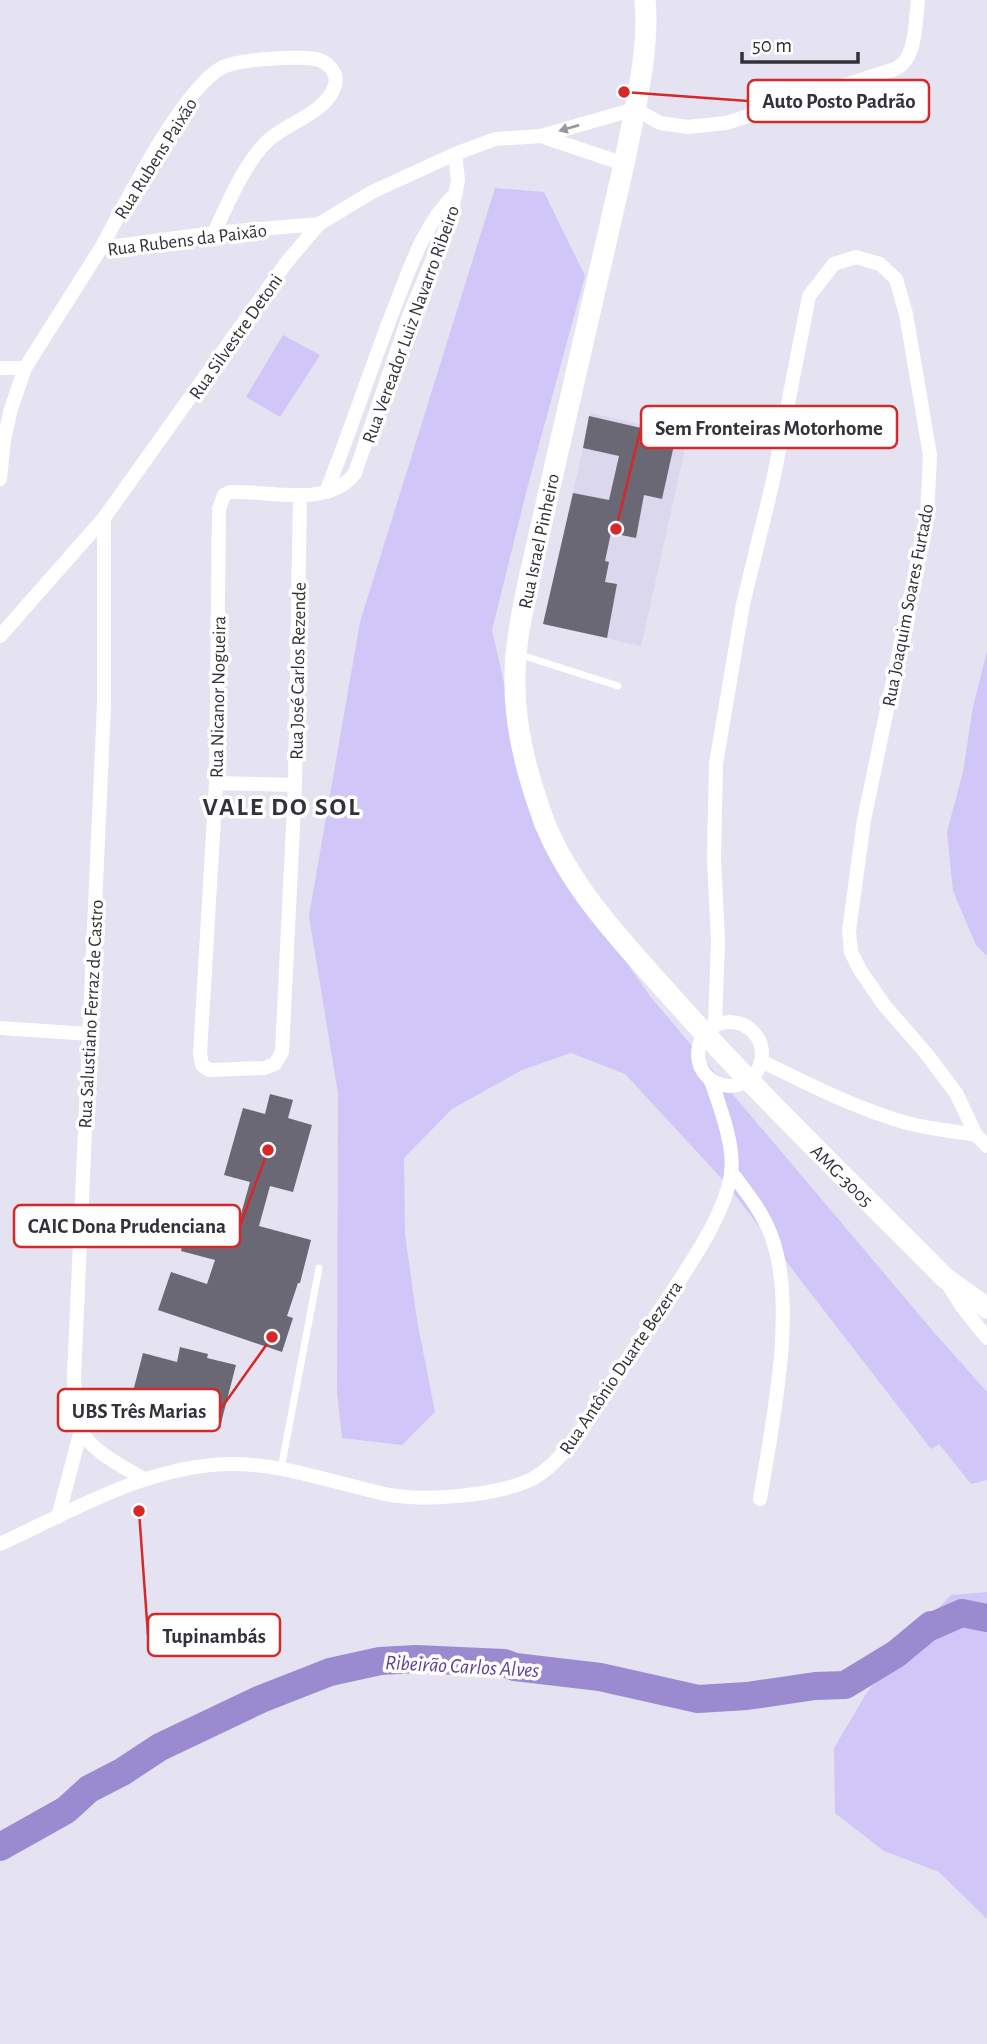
<svg xmlns="http://www.w3.org/2000/svg" width="987" height="2044" viewBox="0 0 987 2044" font-family="'Alegreya Sans',sans-serif">
<rect width="100%" height="100%" fill="#e5e2f1"/>
<polygon fill="#dbd7ed" points="591,413 688,435 641,646 543,624"/>
<g fill="#d0c7f8">
<polygon points="495,188 544,192 585,276 528,485 492,630 518,745 534,827 649,995 932,1330 987,1392 987,1480 971,1484 939,1444 931,1449 724,1181 625,1074 571,1053 522,1070 452,1109 404,1158 405,1234 417,1320 435,1412 402,1445 342,1438 337,1392 338,1094 309,916 360,622"/>
<polygon points="283,335 320,355 280,417 246,397"/>
<polygon points="987,651 987,956 976,945 953,891 947,832 963,772 973,707"/>
<polygon points="987,1592 987,1919 939,1872 884,1851 835,1813 834,1748 866,1694 903,1645 951,1595"/>
</g>
<g fill="none" stroke-linecap="round" stroke-linejoin="round">
<polyline stroke="#9a8ad0" stroke-width="28" points="0,1847 66,1810 89,1789 122,1772 160,1747 261,1699 330,1672 380,1661 416,1659 504,1663 515,1667 600,1677 698,1699 747,1696 815,1686 845,1685 896,1654 931,1625 930,1627 962,1613 987,1618"/>
</g>
<g fill="#6b6875">
<polygon points="589,416 676,436 662,499 644,495 636,538 611,533 605,561 609,562 605,582 617,584 607,638 543,624 573,493 609,500 619,456 583,448"/>
<polygon points="270,1094 293,1100 288,1118 312,1125 293,1192 270,1186 259,1226 311,1240 300,1283 298,1283 287,1316 293,1318 282,1352 158,1310 171,1272 207,1284 215,1260 181,1251 190,1210 239,1221 250,1182 224,1175 243,1108 265,1114"/>
<polygon points="180,1347 208,1354 207,1358 236,1365 220,1427 130,1403 143,1353 177,1362"/>
</g>
<g fill="none" stroke-linecap="round" stroke-linejoin="round">
<g stroke="#fff" stroke-width="7">
<polyline points="518,654 618,686"/>
<polyline points="281,1469 319,1268"/>
</g>
<g stroke="#fff" stroke-width="14">
<path d="M624 164 541 136 635 109 660 123 688 127 726 123 895 69C917 59 915 22 918 0"/>
<path d="M101 248C125 204 181 91 221 68 237 59 297 56 315 59 327 61 339 73 335 85 328 110 294 121 275 135 249 152 227 205 214 233"/>
<polyline points="0,368 25,368"/>
<polyline points="0,479 4,440 11,409 25,368 101,248 214,233 319,224"/>
<path d="M326 492C351 430 371 367 395 306 411 265 424 224 456 193"/>
<path d="M300 495 295 785 282 1052 275 1064 264 1068 209 1070 202 1065 200 1054 216 783 219 509 224 495 230 492C269 490 328 509 355 473L410 313 450 219 458 180 455 154"/>
<path d="M104 518V705L74 1377C75 1393 74 1417 81 1431 93 1452 122 1466 142 1478"/>
<polyline points="0,636 104,518 286,263 319,224 372,192 455,154 495,139 541,136"/>
<polyline points="216,783 295,785"/>
<circle cx="730" cy="1054" r="32"/>
<polyline points="715,1024 718,941 714,858 716,764 743,604 773,481 809,296 834,264 856,257 880,264 896,279 906,314 930,455 927,517 864,820 849,931 851,952 860,970 884,1005 925,1052 956,1093 976,1135 987,1146"/>
<polyline points="0,1028 90,1034"/>
<path d="M763 1062C810 1085 857 1109 907 1123 930 1129 954 1131 976 1135"/>
<path d="M731 1172C746 1192 762 1211 771 1235 798 1305 772 1425 760 1499"/>
<polyline points="949,1286 963,1308 987,1338"/>
<polyline points="58,1517 81,1430"/>
<path d="M0 1544C74 1510 146 1466 229 1464 282 1463 334 1483 385 1494 423 1502 497 1496 532 1479 549 1470 562 1454 575 1440 603 1397 631 1353 660 1310 684 1273 724 1218 731 1174 735 1146 720 1107 711 1081"/>
</g>
<path stroke="#fff" stroke-width="21" id="s1" d="M645 0C650 50 634 114 624 164L528 583C522 614 515 646 515 677 514 720 525 767 539 807 562 879 619 938 668 993 756 1092 852 1184 945 1278L987 1308"/>
</g>
<defs><path id="oneway-solid" d="M-6-.8H1V-3.2L6.5 0L1 3.2V.8H-6Z" transform="scale(1.75)"/></defs>
<use fill="#99989c" href="#oneway-solid" transform="translate(569 128) rotate(164)"/>
<g text-anchor="middle" stroke-width="7" stroke-linejoin="round" paint-order="stroke">
<g font-size="19" fill="#333238" stroke="#fff">
<text transform="translate(155 158) rotate(-58)" y="7">Rua Rubens Paixão</text>
<text transform="translate(187 239) rotate(-7)" y="7">Rua Rubens da Paixão</text>
<text transform="translate(410 324) rotate(-70)" y="7">Rua Vereador Luiz Navarro Ribeiro</text>
<text transform="translate(235 336) rotate(-55)" y="7">Rua Silvestre Detoni</text>
<text transform="translate(538 541) rotate(-78)" y="7">Rua Israel Pinheiro</text>
<text transform="translate(907 605) rotate(-79)" y="7">Rua Joaquim Soares Furtado</text>
<text transform="translate(297 671) rotate(-89)" y="7">Rua José Carlos Rezende</text>
<text transform="translate(217 697) rotate(-89)" y="7">Rua Nicanor Nogueira</text>
<text transform="translate(90 1014) rotate(-87)" y="7">Rua Salustiano Ferraz de Castro</text>
<text dy="7" stroke="none"><textPath href="#s1" startOffset="1304">AMG-3005</textPath></text>
<text transform="translate(620 1367) rotate(-56)" y="7">Rua Antônio Duarte Bezerra</text>
</g>
<g font-size="21" font-style="italic" fill="#5a4296" stroke="#fff">
<text transform="translate(462 1666) rotate(3)" y="7">Ribeirão Carlos Alves</text>
</g>
<g font-size="26" font-weight="bold" letter-spacing="2" fill="#333238" stroke="#fff">
<text x="282" y="815">VALE DO SOL</text>
</g>
</g>
<path fill="none" stroke="#d62828" stroke-width="2.5" d="M624 92L748 101M616 529L641 427M268 1150L240 1226M272 1337L220 1410M139 1511L148 1635"/>
<g fill="#d62828" stroke="#fff" stroke-width="2.5">
<circle cx="624" cy="92" r="7"/>
<circle cx="616" cy="529" r="7"/>
<circle cx="268" cy="1150" r="7"/>
<circle cx="272" cy="1337" r="7"/>
<circle cx="139" cy="1511" r="7"/>
</g>
<g fill="#fff" stroke="#d62828" stroke-width="2.5">
<rect x="748" y="80" width="181" height="42" rx="7"/>
<rect x="641" y="406" width="256" height="42" rx="7"/>
<rect x="14" y="1205" width="226" height="42" rx="7"/>
<rect x="58" y="1389" width="162" height="42" rx="7"/>
<rect x="148" y="1614" width="132" height="42" rx="7"/>
</g>
<g font-size="21" text-anchor="middle" font-weight="bold" fill="#333238">
<text x="839" y="108">Auto Posto Padrão</text>
<text x="769" y="435">Sem Fronteiras Motorhome</text>
<text x="127" y="1233">CAIC Dona Prudenciana</text>
<text x="139" y="1418">UBS Três Marias</text>
<text x="214" y="1643">Tupinambás</text>
</g>
<path d="M742 52v10h116v-10" fill="none" stroke="#333238" stroke-width="3.5"/>
<text x="752" y="52" font-size="21" fill="#333238" stroke="#ffffff" stroke-width="5" paint-order="stroke">50 m</text>
</svg>
